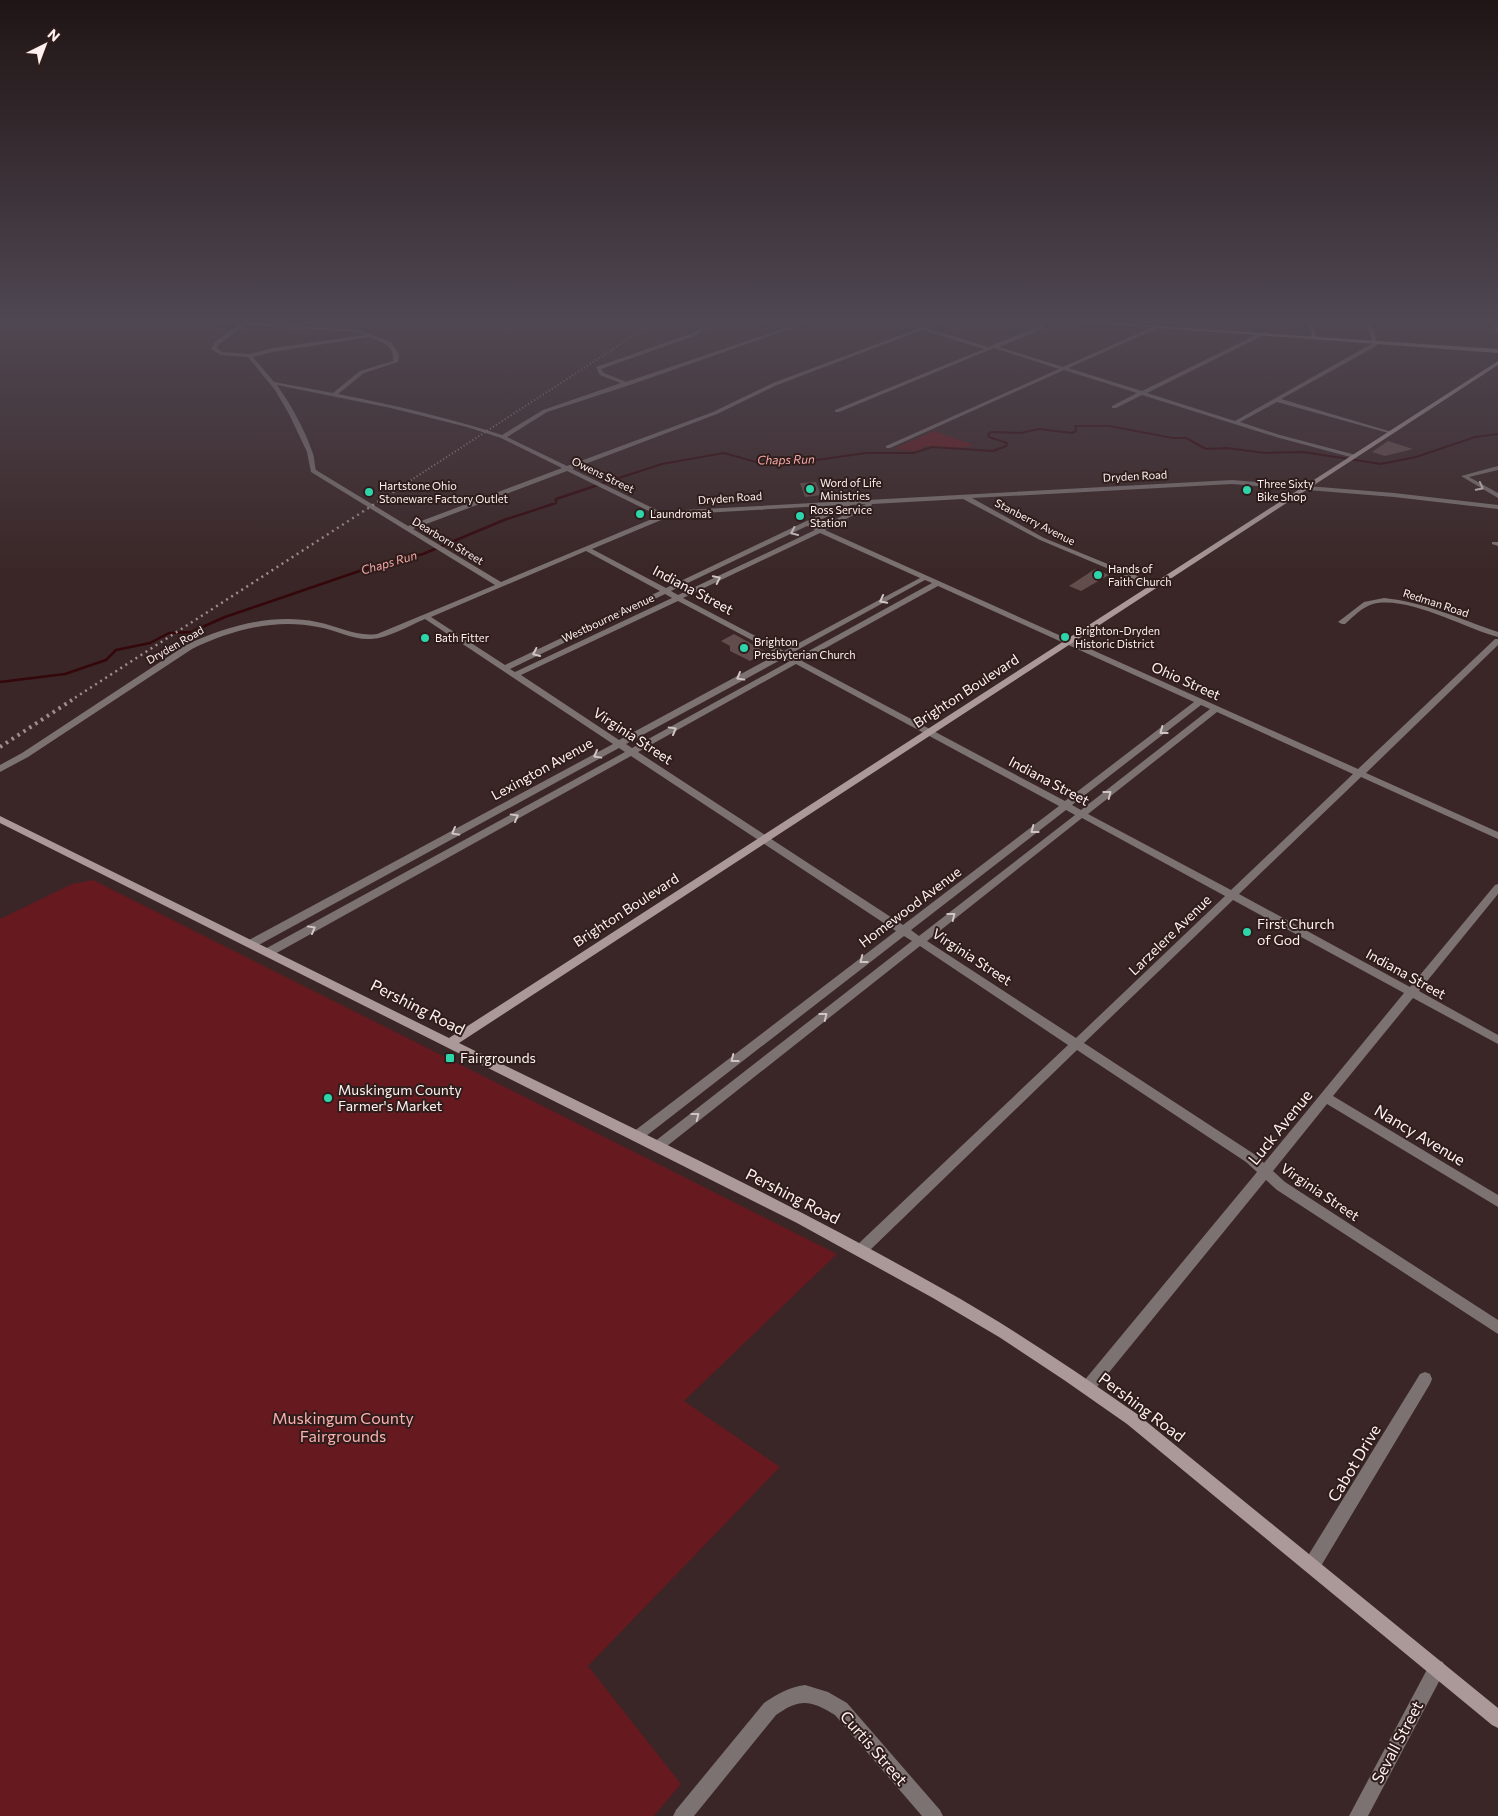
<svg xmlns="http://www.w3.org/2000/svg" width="1498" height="1816" viewBox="0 0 1498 1816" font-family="Commissioner,sans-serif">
<rect width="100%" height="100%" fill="#3a2626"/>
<g fill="#66191f">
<polygon points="934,431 974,445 961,448 926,446 916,451 894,449"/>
<polygon points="93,880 837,1254 684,1401 780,1467 588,1666 681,1784 654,1816 0,1816 0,919 72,884"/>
</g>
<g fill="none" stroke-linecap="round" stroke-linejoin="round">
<polyline stroke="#34070b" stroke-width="2" points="594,486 662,464 724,453 756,462 793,459 809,461 866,453 914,453 932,447 993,451 1006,446 1007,443 989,437 988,434 992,432 1021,433 1039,429 1072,433 1076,431 1075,426 1109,426 1173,438 1186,438 1206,449 1227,448 1265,453 1303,452 1381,464 1416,457 1475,437 1498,434"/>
<polyline stroke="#34070b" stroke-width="2.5" points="0,682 65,674 106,660 116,650 150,643 169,633 191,632 225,617 377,565 423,554 504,520 556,503 556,499 598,485"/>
</g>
<g fill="#634d4c">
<polygon points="1388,441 1413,449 1385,456 1372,452"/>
<polygon points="816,482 821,495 805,497 800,483"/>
<polygon points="1095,569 1109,575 1081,591 1069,586"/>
<polygon points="734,634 766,652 750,661 730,651 730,646 721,641"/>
</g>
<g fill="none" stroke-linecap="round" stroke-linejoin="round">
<g fill="#7c7271" fill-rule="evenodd">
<path d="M199 320 359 330 391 342 399 354 398 362 364 373 338 394C394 405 449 418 502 435L543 410 621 383 600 375 596 367 693 333 714 320H719L697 335 601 369 604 373 626 382 809 320H815L630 385 547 412 507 437 567 466 713 412 773 383 941 320H946L927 328 988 347 1038 327 1045 320H1049L1042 329 999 347 1063 367 1159 324H1163V326L1068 368 1142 391 1262 332H1266V334L1147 393 1235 421 1373 343 1366 320H1370L1378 345 1281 399 1392 432V434L1277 402 1240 422 1280 435 1356 455V457L1354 458 1276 437 1142 395 1116 408H1112V406L1137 393 1064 370 890 448H886V446L1059 369 994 348 839 412H835V410L984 349 922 330 777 385 717 414 572 469 665 514 685 510 1232 480 1394 493 1498 505V509L1394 497 1232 484 972 498 1044 538 1157 584 1158 586 1154 588 1040 540 963 499 872 504 871 506 825 530 1358 769 1495 639H1498V645L1366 773 1498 832V839L1361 777 1239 894 1410 987 1495 885 1498 884V894L1419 991 1498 1035V1044L1413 998 1333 1096 1498 1195V1207L1327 1104 1273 1171 1285 1182 1498 1320V1334L1277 1190 1266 1180 1093 1392 1088 1394 1083 1392 1081 1387 1083 1382 1257 1172 1246 1162 1077 1050 866 1254 861 1256 856 1254 855 1250 856 1246 1068 1045 920 946 662 1150 658 1151 654 1150 652 1146 654 1142 912 941 904 936 641 1140 637 1141 633 1140 631 1136 633 1132 896 931 631 756 273 955H265L264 952 265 949 625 752 619 748 255 947H247L246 944 247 941 613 744 425 619C408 626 389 638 371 639 352 640 336 630 318 627 275 618 231 630 192 649L28 757 0 772V765L22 753 186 645C227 626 272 613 317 622 338 626 356 637 377 634L495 585 311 472 307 452 289 414 275 390 248 357 221 355 211 349 215 342 240 324 201 321ZM246 325 358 332 365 335 273 348 250 354 222 352 217 348 219 344ZM370 337C382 342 395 346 393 361L360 371 333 393 274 382 253 357 273 352ZM277 385 391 408 467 427 501 438 562 468 408 526 316 470C314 464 315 457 312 451 304 428 291 405 277 385ZM567 471 659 516 501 582 413 529ZM866 504 820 527 812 524 851 505ZM840 505 666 588 592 549 666 518 685 514ZM807 526 815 530 678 595 671 591ZM820 533 920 578 784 651 683 598ZM586 551 660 591 505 665 431 617ZM925 580 932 583 796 658 790 654ZM938 586 1194 702 1065 801 802 661ZM665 594 672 598 515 672 510 669ZM678 601 778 654 619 740 521 675ZM784 658 790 661 632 748 626 744ZM796 664 1059 806 903 925 638 752ZM1201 705 1210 709 1081 810 1072 805ZM1217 712 1353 774 1231 890 1088 814ZM1066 810 1075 815 919 936 911 930ZM1082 818 1225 896 1076 1038 927 941ZM1233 900 1404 993 1264 1163 1254 1154 1084 1043Z"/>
<polygon points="1207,320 1211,320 1214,330 1210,329"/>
<polygon points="1307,320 1311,320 1317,338 1312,337"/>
<polygon points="1498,466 1498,470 1469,477 1498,493 1498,498 1461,476"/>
<polygon points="1492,542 1498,542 1498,546 1492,544"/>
<path d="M1384 598C1424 602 1460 619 1498 632V637C1464 628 1407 595 1373 604 1362 607 1353 617 1345 624H1342L1338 622 1364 602Z"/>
<polygon points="1425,1372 1430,1374 1432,1379 1430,1384 1318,1571 1312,1573 1306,1571 1304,1565 1306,1559 1420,1374"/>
<polygon points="1437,1660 1443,1662 1445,1668 1443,1674 1368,1816 1349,1816 1431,1662"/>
<path d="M805 1685 828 1692 847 1703 940 1810 943 1816H922L835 1715C810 1700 800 1698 776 1715L694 1816H673L676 1810 764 1703C777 1694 789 1687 805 1685Z"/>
</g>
<g fill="#aa9998" fill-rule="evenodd">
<polygon points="1065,320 1498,349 1498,353 1067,321"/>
<polygon points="1488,320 1492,320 1498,328 1498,333"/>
<path d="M1498 361V365L459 1043C621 1123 784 1199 941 1288 1009 1326 1073 1369 1137 1414L1498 1708V1728L1492 1725 1127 1424 1064 1380 999 1337 933 1298 797 1223 0 823V816L449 1038Z"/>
</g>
<polyline stroke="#9e8d8d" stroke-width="2" stroke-dasharray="1 2.5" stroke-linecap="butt" points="402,486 658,320"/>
<polyline stroke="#9e8d8d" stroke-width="2.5" stroke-dasharray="2 4" stroke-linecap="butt" points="70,701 404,485"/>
<polyline stroke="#9e8d8d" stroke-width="4" stroke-dasharray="2.5 4.5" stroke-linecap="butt" points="0,747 72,700"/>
</g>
<defs><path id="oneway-chevron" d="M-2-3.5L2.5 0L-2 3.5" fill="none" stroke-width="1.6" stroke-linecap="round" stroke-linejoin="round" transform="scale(1.25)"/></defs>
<g stroke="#d1c5c4">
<use href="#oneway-chevron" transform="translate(1480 487) rotate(28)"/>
<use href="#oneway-chevron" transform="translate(794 532) rotate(155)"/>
<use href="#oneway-chevron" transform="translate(717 579) rotate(-26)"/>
<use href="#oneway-chevron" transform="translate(883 600) rotate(152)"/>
<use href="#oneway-chevron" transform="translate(536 653) rotate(155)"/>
<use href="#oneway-chevron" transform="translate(740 677) rotate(151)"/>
<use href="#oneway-chevron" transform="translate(673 730) rotate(-29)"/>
<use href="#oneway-chevron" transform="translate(1163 731) rotate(143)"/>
<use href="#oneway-chevron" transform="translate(597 755) rotate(151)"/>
<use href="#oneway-chevron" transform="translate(1108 794) rotate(-38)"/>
<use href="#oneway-chevron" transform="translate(515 817) rotate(-29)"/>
<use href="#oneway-chevron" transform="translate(1034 830) rotate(143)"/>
<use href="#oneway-chevron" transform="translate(455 832) rotate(151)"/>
<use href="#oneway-chevron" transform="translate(952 916) rotate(-38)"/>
<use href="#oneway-chevron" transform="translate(312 929) rotate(-29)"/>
<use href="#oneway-chevron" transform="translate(863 960) rotate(142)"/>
<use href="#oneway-chevron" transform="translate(824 1016) rotate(-38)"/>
<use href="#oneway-chevron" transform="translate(734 1059) rotate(142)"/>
<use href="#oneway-chevron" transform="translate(696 1116) rotate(-38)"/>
</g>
<linearGradient id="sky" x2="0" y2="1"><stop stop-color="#201515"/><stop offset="0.56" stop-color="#4f4752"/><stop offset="1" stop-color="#4f4752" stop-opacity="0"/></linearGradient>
<rect width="1498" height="574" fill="url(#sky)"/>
<g fill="#2ed4aa" stroke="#2f1d1c" stroke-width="2">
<circle cx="810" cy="489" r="5"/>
<circle cx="1247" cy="490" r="5"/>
<circle cx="369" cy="492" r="5"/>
<circle cx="640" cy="514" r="5"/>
<circle cx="800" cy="516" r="5"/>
<circle cx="1098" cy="575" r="5"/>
<circle cx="1065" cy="637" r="5"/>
<circle cx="425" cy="638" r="5"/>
<circle cx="744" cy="648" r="5"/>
<circle cx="1247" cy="932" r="5"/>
<rect x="445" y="1053" width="10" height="10" rx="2.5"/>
<circle cx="328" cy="1098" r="5"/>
</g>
<g text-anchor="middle" stroke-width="4" stroke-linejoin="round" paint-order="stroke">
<g font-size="11" fill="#fff1f0" stroke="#2f1d1c">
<text transform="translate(603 475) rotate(26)" y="4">Owens Street</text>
<text transform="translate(1135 476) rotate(-3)" y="4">Dryden Road</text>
<text transform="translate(730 498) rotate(-4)" y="4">Dryden Road</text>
<text transform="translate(1035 522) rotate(27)" y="4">Stanberry Avenue</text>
<text transform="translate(448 541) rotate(31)" y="4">Dearborn Street</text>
<text transform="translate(1436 603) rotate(18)" y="4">Redman Road</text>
<text transform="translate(608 618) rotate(-25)" y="4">Westbourne Avenue</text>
<text transform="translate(175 645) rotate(-30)" y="4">Dryden Road</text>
</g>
<g font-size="11" fill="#fff1f0" stroke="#2f1d1c" text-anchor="start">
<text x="820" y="487">Word of Life<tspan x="820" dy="13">Ministries</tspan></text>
<text x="1257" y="488">Three Sixty<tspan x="1257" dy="13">Bike Shop</tspan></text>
<text x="379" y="490">Hartstone Ohio<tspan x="379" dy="13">Stoneware Factory Outlet</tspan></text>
<text x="810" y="514">Ross Service<tspan x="810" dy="13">Station</tspan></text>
<text x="650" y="518">Laundromat</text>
<text x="1108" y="573">Hands of<tspan x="1108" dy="13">Faith Church</tspan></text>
<text x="1075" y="635">Brighton-Dryden<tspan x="1075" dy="13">Historic District</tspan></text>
<text x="435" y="642">Bath Fitter</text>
<text x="754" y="646">Brighton<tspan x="754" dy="13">Presbyterian Church</tspan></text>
</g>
<g font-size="12" font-style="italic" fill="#f5aaa8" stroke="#2f1d1c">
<text transform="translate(786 460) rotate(-1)" y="4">Chaps Run</text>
<text transform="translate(389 563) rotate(-16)" y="4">Chaps Run</text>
</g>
<g font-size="14" fill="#fff1f0" stroke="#2f1d1c">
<text transform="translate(693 590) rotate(28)" y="5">Indiana Street</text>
<text transform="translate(1186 681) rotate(24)" y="5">Ohio Street</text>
<text transform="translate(966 691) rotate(-33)" y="5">Brighton Boulevard</text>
<text transform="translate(633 736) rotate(33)" y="5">Virginia Street</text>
<text transform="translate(542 769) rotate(-29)" y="5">Lexington Avenue</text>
<text transform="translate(1049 781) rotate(28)" y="5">Indiana Street</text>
<text transform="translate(910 907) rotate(-37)" y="5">Homewood Avenue</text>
<text transform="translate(626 910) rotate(-33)" y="5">Brighton Boulevard</text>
<text transform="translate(1170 935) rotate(-44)" y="5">Larzelere Avenue</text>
<text transform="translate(972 957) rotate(33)" y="5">Virginia Street</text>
<text transform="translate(1406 974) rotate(29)" y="5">Indiana Street</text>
<text transform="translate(1320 1192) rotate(34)" y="5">Virginia Street</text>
</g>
<g font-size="14" fill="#fff1f0" stroke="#2f1d1c" text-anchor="start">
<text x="1257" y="929">First Church<tspan x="1257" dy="16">of God</tspan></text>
<text x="460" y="1063">Fairgrounds</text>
<text x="338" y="1095">Muskingum County<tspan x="338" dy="16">Farmer's Market</tspan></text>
</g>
<g font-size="16" fill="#fff1f0" stroke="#2f1d1c">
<text transform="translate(418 1007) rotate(27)" y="6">Pershing Road</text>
<text transform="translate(1280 1127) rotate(-51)" y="6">Luck Avenue</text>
<text transform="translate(1420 1135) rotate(31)" y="6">Nancy Avenue</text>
<text transform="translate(793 1196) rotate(27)" y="6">Pershing Road</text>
<text transform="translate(1142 1407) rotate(37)" y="6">Pershing Road</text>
<text transform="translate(1354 1463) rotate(-59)" y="6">Cabot Drive</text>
<text transform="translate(1397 1742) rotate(-62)" y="6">Sevall Street</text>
<text transform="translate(874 1748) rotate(49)" y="6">Curtis Street</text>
</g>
<g font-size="16" fill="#fbb0ae" stroke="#2f1d1c">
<text x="343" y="1424">Muskingum County<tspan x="343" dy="18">Fairgrounds</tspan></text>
</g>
</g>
<g transform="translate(45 45) rotate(42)" stroke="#2f1d1c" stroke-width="4" paint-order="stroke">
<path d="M0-4L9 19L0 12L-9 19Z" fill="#fff1f0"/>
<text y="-8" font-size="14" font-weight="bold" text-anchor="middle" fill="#fff1f0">N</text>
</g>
</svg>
